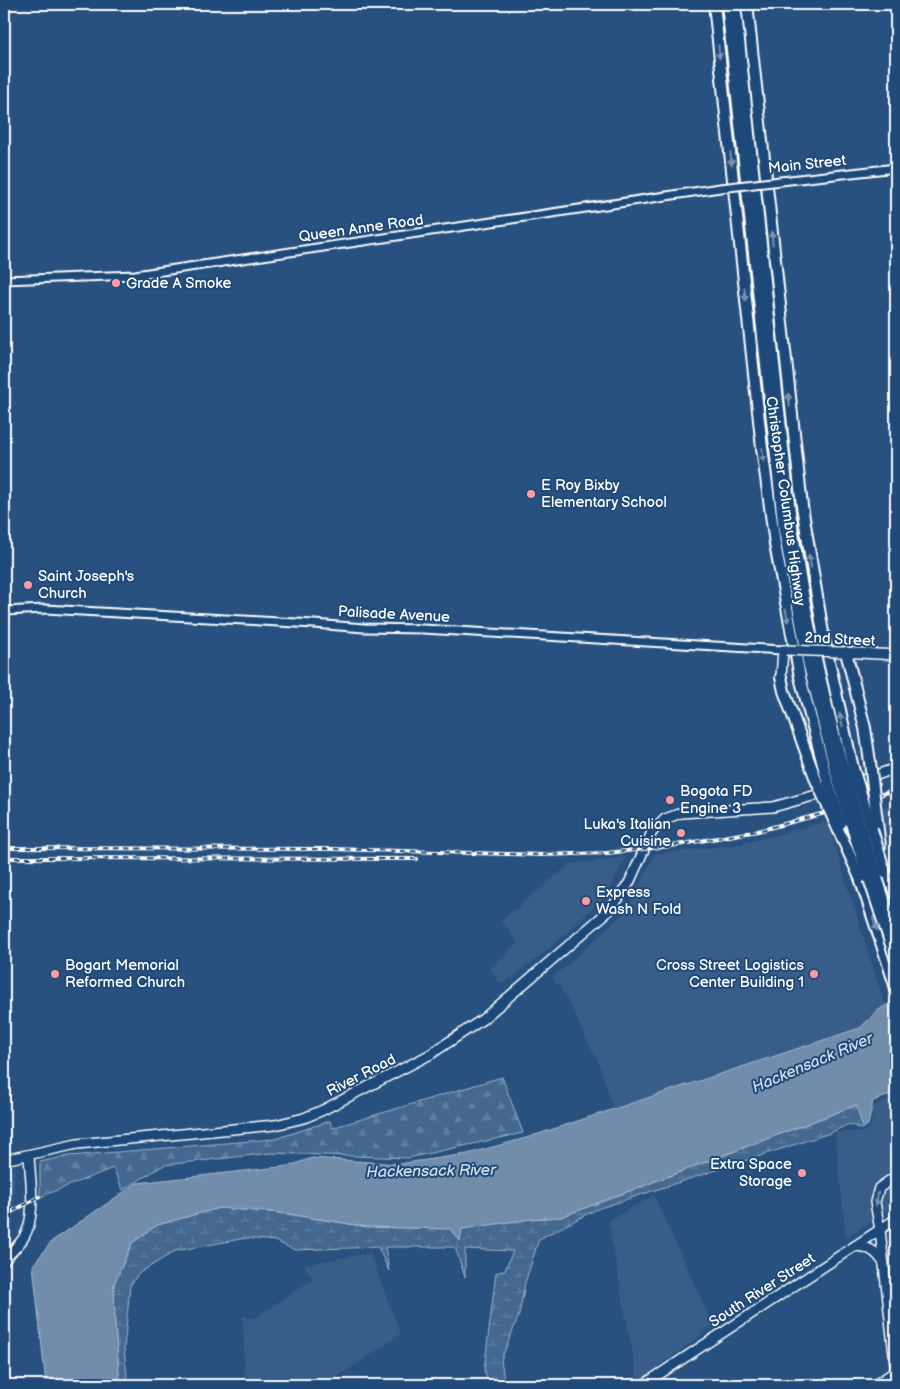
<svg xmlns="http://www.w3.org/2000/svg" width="900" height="1389" viewBox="0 0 900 1389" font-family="'Balsamiq Sans',sans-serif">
<defs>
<pattern id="forest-firs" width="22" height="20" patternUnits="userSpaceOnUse" patternTransform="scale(1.25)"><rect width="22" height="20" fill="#446890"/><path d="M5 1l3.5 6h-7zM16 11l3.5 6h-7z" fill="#607fa1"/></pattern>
<pattern id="wetland-marsh" width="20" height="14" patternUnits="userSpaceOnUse" patternTransform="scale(1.25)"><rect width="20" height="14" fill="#446890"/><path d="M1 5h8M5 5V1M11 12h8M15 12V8" fill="none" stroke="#607fa1"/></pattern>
</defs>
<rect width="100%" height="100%" fill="#28517f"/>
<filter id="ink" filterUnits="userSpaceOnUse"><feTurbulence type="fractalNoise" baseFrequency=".02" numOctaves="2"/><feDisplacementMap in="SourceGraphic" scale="10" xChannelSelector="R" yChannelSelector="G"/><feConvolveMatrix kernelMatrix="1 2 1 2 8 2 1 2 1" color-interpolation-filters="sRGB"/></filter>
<g filter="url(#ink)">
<g fill="#375d88">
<polygon points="896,802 896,858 880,809"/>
<polygon points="827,821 885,1006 860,1028 613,1109 599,1064 564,993 552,977 566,966 627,910 655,854 741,844"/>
<polygon points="626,857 607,895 550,948 502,985 490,968 518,943 501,921 570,864"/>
<polygon points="896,1096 896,1204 846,1238 835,1132 863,1132 871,1126 872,1107"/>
<polygon points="15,1170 13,1226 4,1237 4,1171"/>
<polygon points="654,1195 713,1326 638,1382 608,1221"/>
<polygon points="370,1253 401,1334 326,1385 245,1385 243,1316 253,1319 313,1279 304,1265"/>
</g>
<polygon fill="url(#forest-firs)" stroke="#a2b4c8" points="502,1077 523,1133 408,1158 271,1153 164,1165 123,1190 113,1168 40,1197 40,1162 69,1156 275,1139 330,1121 332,1128"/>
<polygon fill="url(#wetland-marsh)" stroke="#a2b4c8" points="857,1105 863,1128 861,1129 849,1124 830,1133 597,1209 539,1239 525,1283 519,1315 501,1360 505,1385 489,1385 484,1370 496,1273 505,1270 513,1251 465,1249 465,1277 456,1250 453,1247 385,1247 389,1271 378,1247 295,1250 275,1241 246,1238 175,1251 138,1274 130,1286 124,1349 128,1385 120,1385 115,1326 114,1284 132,1243 157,1225 219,1208 281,1213 368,1227 450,1229 460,1240 461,1229 530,1219 561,1217"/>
<polygon fill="#718dab" stroke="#aabbcd" points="896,999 896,1093 873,1101 868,1125 863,1128 856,1105 561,1217 530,1219 462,1229 460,1241 450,1229 368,1227 282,1213 219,1208 157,1225 132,1243 114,1284 115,1326 120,1385 46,1385 33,1265 52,1241 137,1183 289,1166 312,1158 398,1164 467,1154 526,1138 860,1028 877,1011"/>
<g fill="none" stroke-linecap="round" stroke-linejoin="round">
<g stroke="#fff" stroke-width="11">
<g id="minor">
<polyline points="781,181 896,168"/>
<polyline points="4,280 135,275 720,188"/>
<polyline points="4,611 45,609 314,624 364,628 423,629 783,650"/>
</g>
</g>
<g stroke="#fff" stroke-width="12">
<g id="major">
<polyline points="841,652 896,655"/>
<polyline points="781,677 783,650 786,650"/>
<polyline points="852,784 896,768"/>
<polyline points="4,1160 77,1144 275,1125 304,1118 323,1110 431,1054 483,1019 611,909 629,883 652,832 665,819 681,813 773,807 827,792"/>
<polyline points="896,1178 889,1181 879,1188 875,1202 880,1230 896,1372"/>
<path d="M855 1246C869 1247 876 1251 883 1262"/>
<path d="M4 1261C10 1252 19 1246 24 1237 37 1215 30 1179 29 1155"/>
<polyline points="643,1385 896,1219"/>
<polyline points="875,1385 896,1371"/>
<polyline points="894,1385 896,1371"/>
</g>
</g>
<g stroke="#fff" stroke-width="14">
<g id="highway">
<polyline points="714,4 762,448 775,544 800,677 826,776"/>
<polyline points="727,4 784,531 809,666 836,773"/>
<path d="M735 4 790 512C802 599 820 686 844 771"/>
<polyline points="747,4 802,506 824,639 853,768"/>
<polyline points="846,652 865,728 870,762"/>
<polyline points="781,677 784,691 816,780"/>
<polyline points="877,822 880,846"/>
<polyline points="883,866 896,908"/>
<polyline points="860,878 896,988"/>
</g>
</g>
<use href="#minor" stroke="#1f4a7a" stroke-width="7"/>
<use href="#major" stroke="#1f4a7a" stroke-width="9"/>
<use href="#highway" stroke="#1f4a7a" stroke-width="10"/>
<g stroke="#fff" stroke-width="4">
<g id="rail">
<polyline points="4,848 332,849 542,855 607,853 671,846 758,831 847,807 896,789"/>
<polyline points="4,858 417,859"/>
<polyline points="4,1216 39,1197"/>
</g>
</g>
<use href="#rail" stroke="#1f4a7a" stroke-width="2" stroke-dasharray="5.5" stroke-linecap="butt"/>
<g stroke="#fff" stroke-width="11" stroke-linecap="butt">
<polyline id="minor-bridge" points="720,188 781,181"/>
</g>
<g stroke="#fff" stroke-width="12" stroke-linecap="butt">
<polyline id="major-bridge" points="786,650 839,652"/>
</g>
<g stroke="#fff" stroke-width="14" stroke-linecap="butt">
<g id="highway-bridge">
<polyline points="870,762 877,822"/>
<polyline points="853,768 885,872"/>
<polyline points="844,771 866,844 896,936"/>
<polyline points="836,773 856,840 896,960"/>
<polyline points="826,776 841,823"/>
<polyline points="816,780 860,878"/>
</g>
</g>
<use href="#minor-bridge" stroke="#1f4a7a" stroke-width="7"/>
<use href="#major-bridge" stroke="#1f4a7a" stroke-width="9"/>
<use href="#highway-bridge" stroke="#1f4a7a" stroke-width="10"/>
</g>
<defs><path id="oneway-solid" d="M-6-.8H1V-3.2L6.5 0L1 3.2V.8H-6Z" transform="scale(1.25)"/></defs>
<g fill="#7992af">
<use href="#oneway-solid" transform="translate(719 52) rotate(84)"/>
<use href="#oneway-solid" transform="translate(731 159) rotate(84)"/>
<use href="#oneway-solid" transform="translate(772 238) rotate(-96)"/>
<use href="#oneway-solid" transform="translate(745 294) rotate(84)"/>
<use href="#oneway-solid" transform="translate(789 400) rotate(-96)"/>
<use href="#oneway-solid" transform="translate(763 455) rotate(84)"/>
<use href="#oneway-solid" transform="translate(810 561) rotate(-100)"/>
<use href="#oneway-solid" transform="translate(787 616) rotate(79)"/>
<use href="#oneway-solid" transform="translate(841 720) rotate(-103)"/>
<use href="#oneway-solid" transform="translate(875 924) rotate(72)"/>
<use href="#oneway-solid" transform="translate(877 1199) rotate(99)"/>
</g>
</g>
<g fill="#ff9aa2" stroke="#1f4a7a" stroke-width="2">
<circle cx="116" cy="283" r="5"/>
<circle cx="531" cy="494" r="5"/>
<circle cx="28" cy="585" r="5"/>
<circle cx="670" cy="800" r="5"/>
<circle cx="681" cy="833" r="5"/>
<circle cx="586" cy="901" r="5"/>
<circle cx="55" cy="974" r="5"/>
<circle cx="814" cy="974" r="5"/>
<circle cx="802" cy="1173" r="5"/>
</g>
<g text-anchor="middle" stroke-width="4" stroke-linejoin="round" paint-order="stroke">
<g font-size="15" fill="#fff" stroke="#1f4a7a">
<text transform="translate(807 164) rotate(-6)" y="5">Main Street</text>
<text transform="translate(361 228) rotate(-8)" y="5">Queen Anne Road</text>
<text transform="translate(786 501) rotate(82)" y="5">Christopher Columbus Highway</text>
<text transform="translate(394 614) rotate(3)" y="5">Palisade Avenue</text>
<text transform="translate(840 639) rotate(3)" y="5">2nd Street</text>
<text transform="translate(361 1075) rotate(-27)" y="5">River Road</text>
<text transform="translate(762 1290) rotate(-33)" y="5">South River Street</text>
</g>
<g font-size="15" fill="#fff" stroke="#1f4a7a" text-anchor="start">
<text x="126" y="288">Grade A Smoke</text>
<text x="541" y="490">E Roy Bixby<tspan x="541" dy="17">Elementary School</tspan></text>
<text x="38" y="581">Saint Joseph's<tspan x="38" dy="17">Church</tspan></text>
<text x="680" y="796">Bogota FD<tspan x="680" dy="17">Engine 3</tspan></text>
<text x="671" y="829" text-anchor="end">Luka's Italian<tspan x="671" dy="17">Cuisine</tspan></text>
<text x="596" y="897">Express<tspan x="596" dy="17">Wash N Fold</tspan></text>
<text x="65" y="970">Bogart Memorial<tspan x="65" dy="17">Reformed Church</tspan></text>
<text x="804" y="970" text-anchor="end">Cross Street Logistics<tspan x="804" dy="17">Center Building 1</tspan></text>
<text x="792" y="1169" text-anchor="end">Extra Space<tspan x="792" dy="17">Storage</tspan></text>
</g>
<g font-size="16" font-style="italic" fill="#d4dde6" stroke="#1f4a7a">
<text transform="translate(812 1062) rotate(-23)" y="6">Hackensack River</text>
<text transform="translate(431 1170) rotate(-1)" y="6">Hackensack River</text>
</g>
</g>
<rect width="900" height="1389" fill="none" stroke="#1f4a7a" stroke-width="20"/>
<rect x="10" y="10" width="880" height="1369" fill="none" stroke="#fff" stroke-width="2" filter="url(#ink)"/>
</svg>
